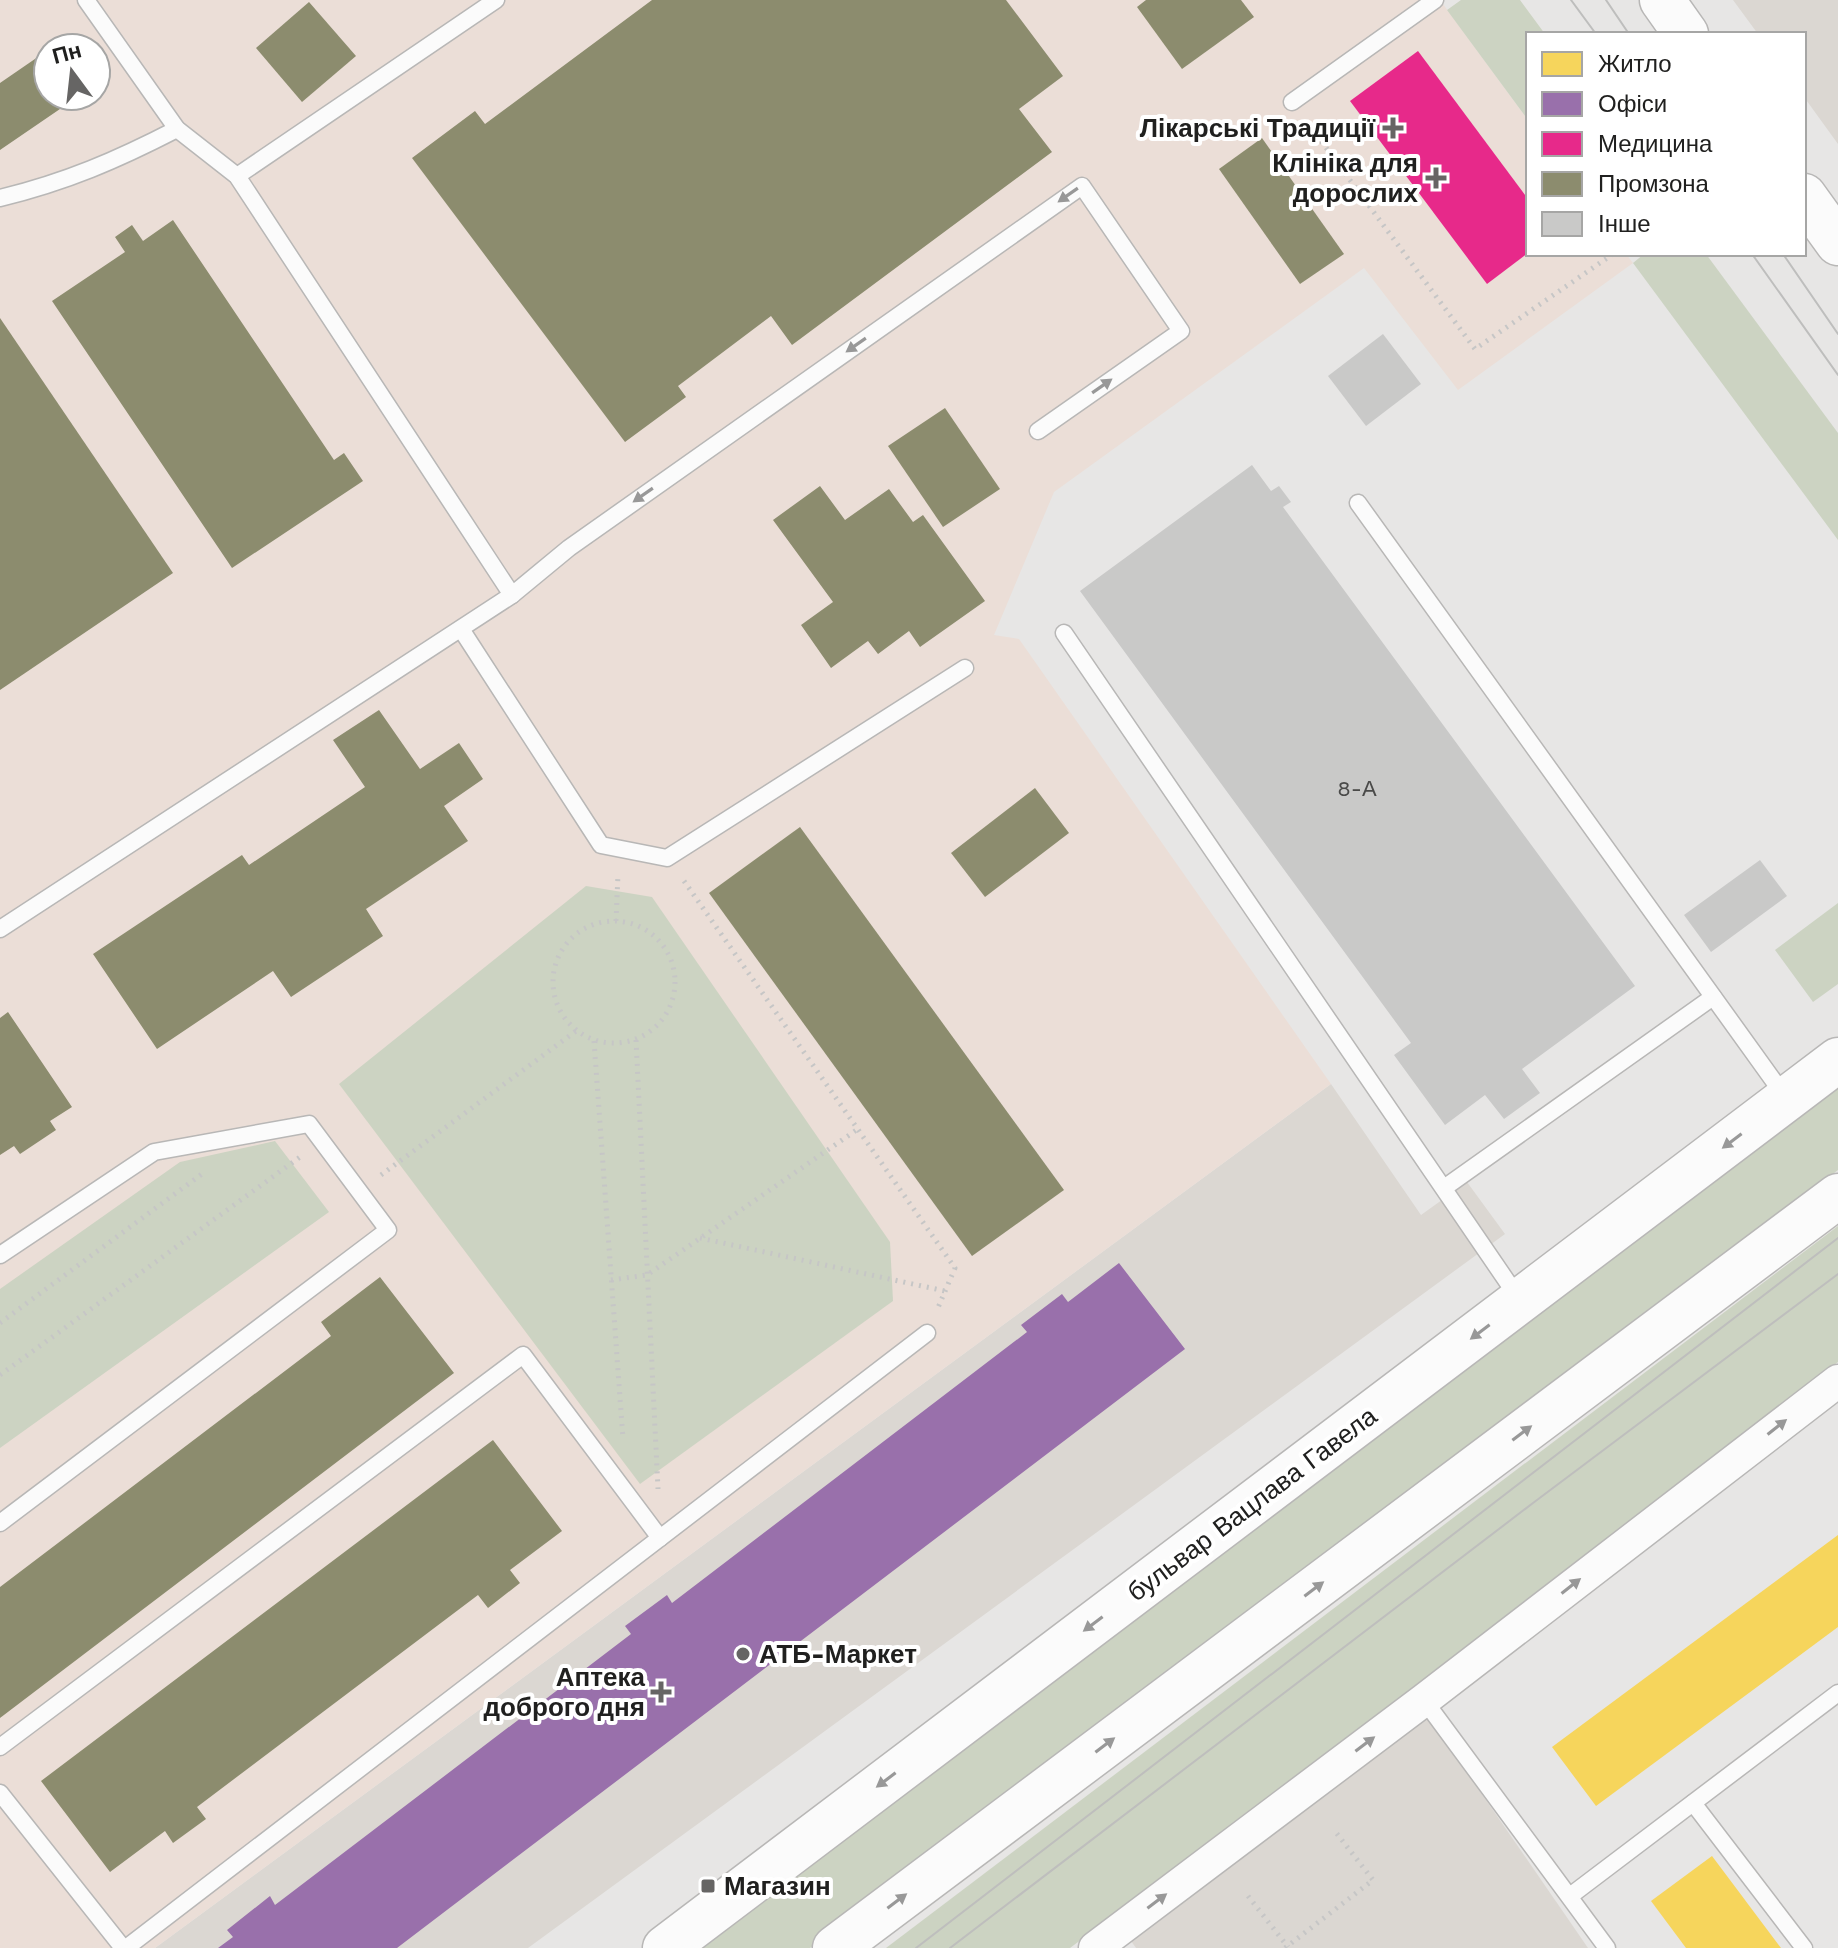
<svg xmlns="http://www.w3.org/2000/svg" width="1838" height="1948" viewBox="0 0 1838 1948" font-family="'Work Sans',sans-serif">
<rect width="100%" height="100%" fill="#e7e6e5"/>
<g fill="#dbd7d2">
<polygon points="1733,0 1838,0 1838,144 1804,97 1804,34 1758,34"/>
<polygon points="1331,1084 1421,1215 1467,1182 1505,1234 528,1948 155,1948"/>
<polygon points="1424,1710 1588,1948 1136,1948 1126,1934"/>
</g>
<path fill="#ebded7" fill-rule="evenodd" d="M0 0H1440L1528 120V254H1626L1633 263 1458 390 1364 268 1054 492 994 635 1019 639 1331 1084 155 1948H0ZM48 48H96V96H48Z"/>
<g fill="#ccd3c2">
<polygon points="1461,0 1520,0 1545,34 1528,34 1528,120 1447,10"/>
<polygon points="1644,254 1706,254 1838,433 1838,540 1633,263"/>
<polygon points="586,886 652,897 890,1242 893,1301 640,1484 339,1084"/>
<polygon points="1838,903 1838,984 1813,1002 1775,950"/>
<polygon points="1838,1076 1838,1170 810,1948 700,1948"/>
<polygon points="275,1141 329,1212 0,1448 0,1289 180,1162"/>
<polygon points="1838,1226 1838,1362 1425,1682 1070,1948 886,1948"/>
</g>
<g fill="#f6d55c">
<polygon points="1838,1535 1838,1627 1596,1806 1552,1747"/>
<polygon points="1712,1856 1781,1948 1686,1948 1651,1901"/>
</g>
<polygon fill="#9970ab" points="1119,1263 1185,1349 397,1948 218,1948 233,1937 227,1930 270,1896 275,1905 631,1634 625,1626 667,1595 672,1603 1027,1332 1021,1325 1062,1294 1068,1302"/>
<polygon fill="#e7298a" points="1418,51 1528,199 1528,253 1487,284 1350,101"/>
<g fill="#8c8c6e">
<polygon points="652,0 1006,0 1063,76 1019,109 1052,152 792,345 771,316 678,386 686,397 625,442 412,158 475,111 485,124"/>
<polygon points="1146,0 1241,0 1254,17 1182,69 1137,7"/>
<polygon points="309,2 356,56 302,102 256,48"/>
<polygon points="65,39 71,48 51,48"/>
<polygon points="48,50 48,96 79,96 0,150 0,83"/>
<polygon points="1262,138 1344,254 1300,284 1219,169"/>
<polygon points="173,220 334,460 344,453 363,481 232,568 52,301 125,252 115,237 132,225 143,241"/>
<polygon points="0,318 173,573 0,690"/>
<polygon points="945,408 1000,489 943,527 888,446"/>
<polygon points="820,486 845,520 889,489 913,522 923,515 985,601 920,647 909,631 878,654 868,641 831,668 801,625 833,602 773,520"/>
<polygon points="379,710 420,769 459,743 483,779 444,806 468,841 366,909 383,936 291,997 273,971 157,1049 93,954 242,855 249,865 365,787 333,740"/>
<polygon points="1035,788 1069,833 985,897 951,853"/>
<polygon points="800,827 1064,1190 972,1256 709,893"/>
<polygon points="8,1012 72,1107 50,1121 56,1130 20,1154 14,1146 0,1155 0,1018"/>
<polygon points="380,1277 454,1373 0,1718 0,1587 331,1336 321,1322"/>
<polygon points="493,1440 562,1531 510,1570 520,1583 488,1608 478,1595 197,1807 206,1819 173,1843 165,1831 110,1872 41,1781"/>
</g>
<g fill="#c9c9c8">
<polygon points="1383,334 1421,384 1366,426 1328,376"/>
<polygon points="1252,465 1271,491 1279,486 1291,502 1283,507 1635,986 1522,1069 1540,1093 1504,1119 1485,1095 1445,1125 1394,1055 1411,1043 1080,591"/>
<polygon points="1760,860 1787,896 1711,952 1684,915"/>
</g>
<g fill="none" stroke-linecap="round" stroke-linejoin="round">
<g stroke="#b8b7b6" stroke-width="19">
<g id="lane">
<polyline points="86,0 177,129 237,176 512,595"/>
<polyline points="1292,102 1435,0"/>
<polyline points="237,176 496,0"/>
<path d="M0 198C66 182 117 160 177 129"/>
<polyline points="1358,503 1786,1098"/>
<polyline points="461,629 601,845 667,858 965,668"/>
<polyline points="1064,633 1519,1299"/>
<polyline points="0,929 512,595 569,548 1082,186 1181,331 1038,431"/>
<polyline points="1444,1188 1713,997"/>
<polyline points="0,1255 154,1152 309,1124 388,1230 0,1523"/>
<polyline points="1424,1700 1607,1948"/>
<polyline points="0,1747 523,1355 660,1538"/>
<polyline points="0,1793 123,1948"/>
<polyline points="1693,1803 1804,1948"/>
<polyline points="1570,1896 1838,1693"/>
<polyline points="126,1948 927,1333"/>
</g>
</g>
<g stroke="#b8b7b6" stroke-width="35">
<polyline id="street" points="1095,1948 1424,1700 1838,1381"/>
</g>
<g stroke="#b8b7b6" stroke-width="47">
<g id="secondary">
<polyline points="1662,0 1686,34"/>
<polyline points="1804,196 1838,243"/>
<polyline points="665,1948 1838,1060"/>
<polyline points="835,1948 1838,1196"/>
</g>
</g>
<g stroke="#c6c6c6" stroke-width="5" stroke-dasharray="2 6" stroke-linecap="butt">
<polyline points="1307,122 1475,349 1613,254"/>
<polyline points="684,881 955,1268 937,1310"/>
<circle cx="614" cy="982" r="61"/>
<polyline points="616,921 618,874"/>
<polyline points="636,1040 658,1489"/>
<polyline points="594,1041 623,1439"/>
<polyline points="381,1175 576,1031"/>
<polyline points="700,1238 945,1291"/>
<polyline points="611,1280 647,1275 858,1129"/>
<polyline points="0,1323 202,1174"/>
<polyline points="0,1375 300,1157"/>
<polyline points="1248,1896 1288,1947"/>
<polyline points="1285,1948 1373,1880 1334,1830"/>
</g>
<use href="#lane" stroke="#fbfbfb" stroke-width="16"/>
<use href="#street" stroke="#fbfbfb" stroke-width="32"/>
<use href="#secondary" stroke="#fbfbfb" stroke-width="44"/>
<g stroke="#bebebd" stroke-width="2">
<polyline points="1571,0 1596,34"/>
<polyline points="1606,0 1629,34"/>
<polyline points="1752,254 1838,375"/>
<polyline points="1783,254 1838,334"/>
<polyline points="916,1948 1838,1238"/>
<polyline points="950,1948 1533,1503 1838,1274"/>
</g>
</g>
<defs><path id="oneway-solid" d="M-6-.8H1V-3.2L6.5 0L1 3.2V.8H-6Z" transform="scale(2)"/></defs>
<g fill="#989898">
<use href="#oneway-solid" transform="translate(1068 195) rotate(145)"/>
<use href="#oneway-solid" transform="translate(856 345) rotate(145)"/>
<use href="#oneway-solid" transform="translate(1102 386) rotate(-35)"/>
<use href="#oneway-solid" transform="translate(643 495) rotate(145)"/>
<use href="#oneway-solid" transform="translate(1732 1141) rotate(143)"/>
<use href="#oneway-solid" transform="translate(1480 1332) rotate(143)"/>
<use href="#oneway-solid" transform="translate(1777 1427) rotate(-38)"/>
<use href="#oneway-solid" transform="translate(1522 1433) rotate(-37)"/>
<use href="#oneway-solid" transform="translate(1571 1586) rotate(-38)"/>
<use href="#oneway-solid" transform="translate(1314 1589) rotate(-37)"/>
<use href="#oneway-solid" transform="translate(1093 1624) rotate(143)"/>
<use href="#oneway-solid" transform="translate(1365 1744) rotate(-37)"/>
<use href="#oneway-solid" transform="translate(1105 1745) rotate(-37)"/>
<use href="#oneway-solid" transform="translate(886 1780) rotate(143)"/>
<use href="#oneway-solid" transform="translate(897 1901) rotate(-37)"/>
<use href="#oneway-solid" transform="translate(1157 1901) rotate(-37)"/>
</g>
<g fill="#666564" stroke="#fff" stroke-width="3">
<path d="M1389 116h8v8h8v8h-8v8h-8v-8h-8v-8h8z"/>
<path d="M1432 166h8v8h8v8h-8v8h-8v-8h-8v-8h8z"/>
<circle cx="743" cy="1654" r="8"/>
<path d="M657 1680h8v8h8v8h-8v8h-8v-8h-8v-8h8z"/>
<rect x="700" y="1878" width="16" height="16" rx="4"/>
</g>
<g text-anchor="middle" stroke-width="8" stroke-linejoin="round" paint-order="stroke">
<g font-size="22" fill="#4a4a49">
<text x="1357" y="796">8-А</text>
</g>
<g font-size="26" font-weight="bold" fill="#20201f" stroke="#fff" text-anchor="end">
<text x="1375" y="137">Лікарські Традиції</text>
<text x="1418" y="172">Клініка для<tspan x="1418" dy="30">дорослих</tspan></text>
<text x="759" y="1663" text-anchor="start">АТБ-Маркет</text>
<text x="645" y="1686">Аптека<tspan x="645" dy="30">доброго дня</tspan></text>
<text x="724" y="1895" text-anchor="start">Магазин</text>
</g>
<g font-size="26" fill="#20201f" stroke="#fff">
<text transform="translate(1252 1504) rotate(-37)" y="9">бульвар Вацлава Гавела</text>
</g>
</g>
<rect x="1526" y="32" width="280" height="224" fill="#ffffff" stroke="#a6a6a5" stroke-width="2"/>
<rect x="1542" y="52" width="40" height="24" fill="#f6d55c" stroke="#a6a6a5" stroke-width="2"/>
<text x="1598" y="72" font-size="24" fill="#20201f">Житло</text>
<rect x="1542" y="92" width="40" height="24" fill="#9970ab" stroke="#a6a6a5" stroke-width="2"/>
<text x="1598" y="112" font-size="24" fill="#20201f">Офіси</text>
<rect x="1542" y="132" width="40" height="24" fill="#e7298a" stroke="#a6a6a5" stroke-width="2"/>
<text x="1598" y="152" font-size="24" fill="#20201f">Медицина</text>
<rect x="1542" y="172" width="40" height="24" fill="#8c8c6e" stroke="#a6a6a5" stroke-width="2"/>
<text x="1598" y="192" font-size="24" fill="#20201f">Промзона</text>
<rect x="1542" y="212" width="40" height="24" fill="#c9c9c8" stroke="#a6a6a5" stroke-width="2"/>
<text x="1598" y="232" font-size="24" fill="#20201f">Інше</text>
<g transform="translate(72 72) rotate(345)"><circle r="38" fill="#ffffff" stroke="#a6a6a5" stroke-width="2"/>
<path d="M0-6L14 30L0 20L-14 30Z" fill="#666564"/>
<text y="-12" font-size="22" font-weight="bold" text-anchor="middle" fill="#20201f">Пн</text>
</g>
</svg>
